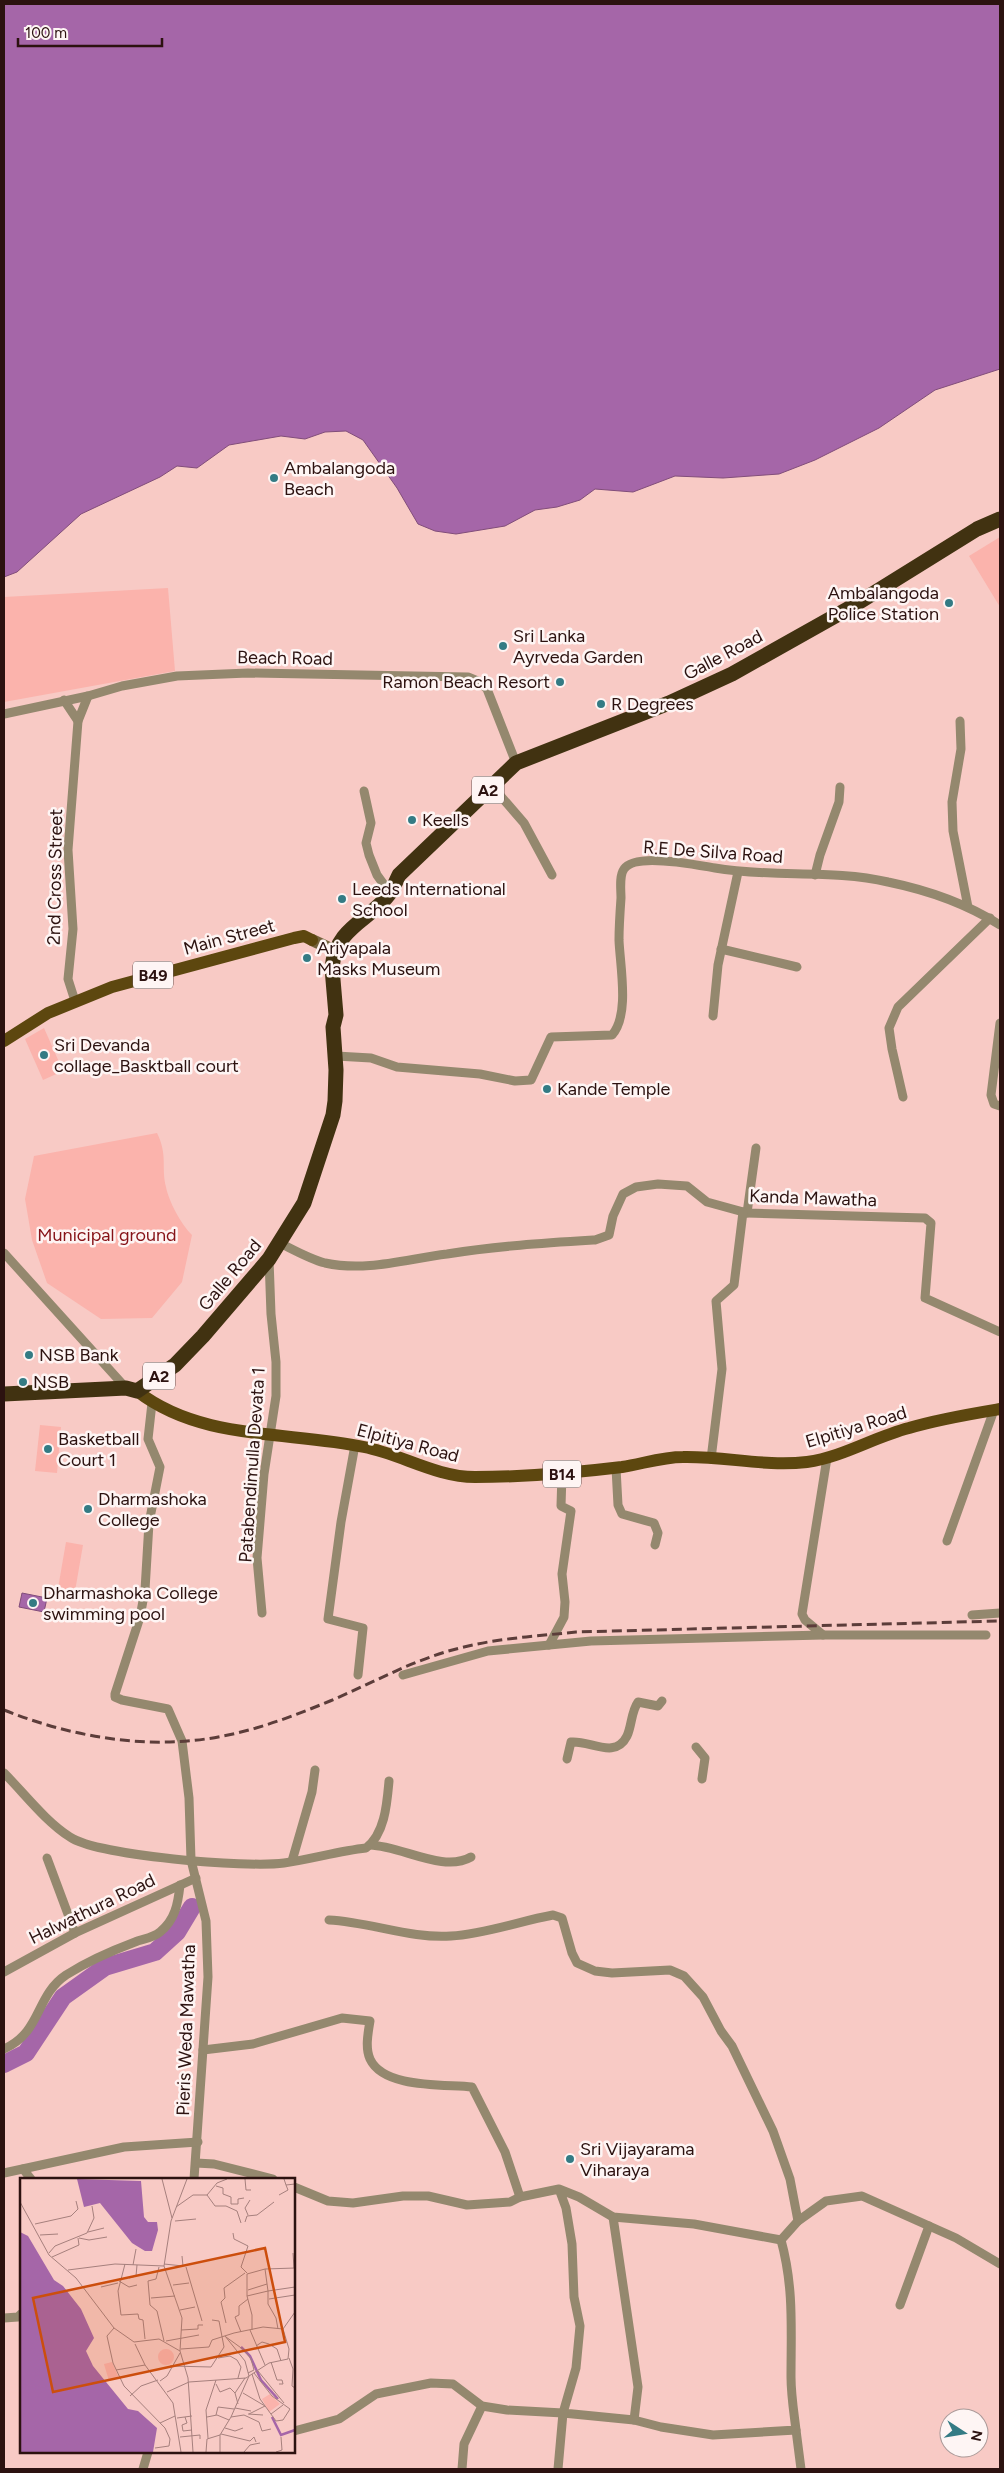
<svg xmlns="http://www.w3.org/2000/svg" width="1004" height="2473" viewBox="0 0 1004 2473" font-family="Figtree,sans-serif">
<rect width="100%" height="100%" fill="#f8cac5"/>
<g fill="#fbb3ac">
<polygon points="1000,537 1000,607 969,556"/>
<polygon points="168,588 175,671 4,702 4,597"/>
<polygon points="44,1028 63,1071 43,1080 25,1039"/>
<path d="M157 1133C168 1155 161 1167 166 1187 169 1202 181 1224 192 1235L182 1282 152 1318 101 1319 47 1283 32 1240 25 1199 34 1156Z"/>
<polygon points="40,1425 61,1427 57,1473 35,1471"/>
<polygon points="66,1542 83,1545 74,1597 57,1594"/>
</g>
<g fill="#a566a8" stroke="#814d7a">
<polygon points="4,4 1000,4 1000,369 935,390 879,428 815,460 779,474 723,478 675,476 633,492 595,489 580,500 557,507 535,510 505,526 456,534 435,531 418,524 397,488 363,440 346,431 325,432 305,439 281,436 229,445 197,468 177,466 160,477 81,514 17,572 4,577"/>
<polygon points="22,1593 47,1598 44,1612 19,1607"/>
</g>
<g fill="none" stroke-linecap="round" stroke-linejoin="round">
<polyline stroke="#a566a8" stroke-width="18" points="4,2064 26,2053 63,1997 105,1967 155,1952 177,1932 192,1907"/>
<g stroke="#94886e" stroke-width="9">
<polyline points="64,700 78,721"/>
<polyline points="4,714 88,696 122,686 177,676 248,673 468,677 480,682 487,689 516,763"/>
<polyline points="960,721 961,749 952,802 953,831 968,907"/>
<polyline points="492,786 524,823 552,875"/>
<polyline points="364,791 371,823 366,843 369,855 377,875 390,893"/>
<polyline points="815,875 820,855 839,802 840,787"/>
<polyline points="721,949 797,967"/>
<polyline points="75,1001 68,979 73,929 68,850 78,721 88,696"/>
<polyline points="713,1016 718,965 738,872"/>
<polyline points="1000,1023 991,1095 994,1104 1000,1106"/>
<path d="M336 1056 371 1058 397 1067 480 1074 515 1081 531 1080 551 1037 612 1035C630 1015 620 966 619 940 619 926 620 912 621 898 621 890 619 876 624 869 635 852 697 865 715 868 772 878 832 869 888 882 927 890 967 904 1000 925"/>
<polyline points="903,1097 892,1049 889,1028 898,1007 990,918"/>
<polyline points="747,1213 756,1148"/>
<path d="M280 1243C294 1250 310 1259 325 1263 367 1272 406 1259 447 1254 496 1246 546 1243 595 1240L609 1235 613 1216 623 1194 636 1187 658 1184 687 1186 707 1202 747 1213 925 1218 931 1223 925 1298 1000 1332"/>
<polyline points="4,1253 126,1388"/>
<polyline points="152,1403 148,1439 160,1467 149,1523 145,1590 140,1617 115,1694 115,1697 122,1700 168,1709 182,1741 189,1798 191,1860 206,1921 208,1977 194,2179"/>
<polyline points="355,1445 341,1522 328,1619 363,1628 358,1675"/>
<polyline points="711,1459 722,1369 716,1301 734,1285 743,1212"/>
<polyline points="616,1468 618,1505 622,1514 654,1523 658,1533 655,1545"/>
<polyline points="947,1541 994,1410"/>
<polyline points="262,1613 257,1558 264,1474 276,1396 276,1362 271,1314 269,1259"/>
<polyline points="972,1615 1000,1613"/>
<polyline points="823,1635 805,1620 802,1614 827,1458"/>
<polyline points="549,1645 564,1617 565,1602 562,1574 571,1511 561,1506 562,1474"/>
<polyline points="403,1675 488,1651 591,1641 823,1635 986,1635"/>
<polyline points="696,1747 705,1758 702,1779"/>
<path d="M567 1759 571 1742C590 1740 615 1760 627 1736 632 1725 631 1712 638 1702L658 1706 662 1701"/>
<path d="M4 1773C25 1794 45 1821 70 1837 98 1856 247 1868 284 1863 312 1859 339 1851 366 1848 385 1834 387 1803 389 1781"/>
<path d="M370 1845C402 1846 443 1873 471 1857"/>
<polyline points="47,1858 75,1933"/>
<polyline points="292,1861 312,1792 315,1770"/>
<path d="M329 1920C370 1922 411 1939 451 1936 485 1934 520 1921 553 1915L562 1918 572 1953 577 1963 595 1971 612 1973 670 1970 684 1976 703 1997 721 2031 732 2046 773 2131 790 2179 798 2221"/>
<polyline points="4,1972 75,1933 196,1878"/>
<path d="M4 2049C42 2032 35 1996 66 1975 88 1961 111 1951 135 1942 142 1939 153 1938 160 1932 175 1920 178 1904 180 1885"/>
<path d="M203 2050 253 2044 342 2018 370 2021C368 2033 365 2048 370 2059 384 2089 445 2084 472 2087L505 2152 520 2197"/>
<polyline points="196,2163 214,2164 273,2179"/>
<polyline points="23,2169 31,2179"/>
<polyline points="4,2173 124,2147 198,2142"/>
<path d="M294 2187 328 2201 353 2203 403 2196H428L467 2205 510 2202 520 2197 559 2189 579 2197 613 2217 694 2224 781 2240C794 2287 791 2329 791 2377 791 2395 794 2413 796 2430L713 2435 661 2427 634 2420 563 2413 576 2368 580 2326 574 2297 572 2244 566 2208 559 2189"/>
<polyline points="613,2217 638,2387 634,2420"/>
<polyline points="781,2240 798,2221 826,2201 862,2196 956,2238 1000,2264"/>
<polyline points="900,2305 929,2226"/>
<polyline points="4,2318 18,2317 21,2314"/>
<polyline points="796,2430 801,2469"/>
<polyline points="294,2431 339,2419 376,2394 431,2383 453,2384 482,2406 507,2410 563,2413 558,2469"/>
<polyline points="143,2469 148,2452"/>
<polyline points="462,2469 464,2444 482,2406"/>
</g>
<polyline stroke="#74623b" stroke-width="12" points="312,940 327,947"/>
<g stroke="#5d470f" stroke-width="12">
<polyline points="4,1041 48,1013 112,987 294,938 304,936 312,940"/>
<path d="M137 1391C201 1441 288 1431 364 1447 401 1454 436 1477 475 1477 524 1477 573 1473 622 1467 642 1464 662 1457 683 1457 725 1456 765 1467 807 1462 843 1457 874 1437 909 1428 939 1419 970 1414 1000 1409"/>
</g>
<path stroke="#413211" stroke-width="15" d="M4 1394 126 1388 137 1391 175 1365 203 1336 269 1259 304 1203 333 1115 335 1101 336 1070 333 1027 336 1015 332 968C336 926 370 921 390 893 394 887 396 881 399 875L516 763 669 703 732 674 853 606 977 529 1000 519"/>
<path stroke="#5c3d3a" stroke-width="3" stroke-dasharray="10 5" stroke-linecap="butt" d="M4 1710C72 1737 149 1751 223 1736 260 1729 296 1715 330 1701 375 1682 416 1658 464 1647 500 1638 539 1636 576 1632L1000 1621"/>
</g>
<g fill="#347b84" stroke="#fef5f4" stroke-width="2">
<circle cx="274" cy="478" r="5"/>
<circle cx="949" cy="603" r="5"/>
<circle cx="503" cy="646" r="5"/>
<circle cx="560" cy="682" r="5"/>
<circle cx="601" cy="704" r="5"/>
<circle cx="412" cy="820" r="5"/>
<circle cx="342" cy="899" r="5"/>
<circle cx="307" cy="958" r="5"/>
<circle cx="44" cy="1055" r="5"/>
<circle cx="547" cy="1089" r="5"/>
<circle cx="29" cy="1355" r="5"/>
<circle cx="23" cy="1382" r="5"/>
<circle cx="48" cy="1449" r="5"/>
<circle cx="88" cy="1509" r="5"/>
<circle cx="33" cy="1603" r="5"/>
<circle cx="570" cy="2159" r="5"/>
</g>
<g text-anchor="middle" stroke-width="5" stroke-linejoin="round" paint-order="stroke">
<g fill="#fef5f4" stroke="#6b5654" stroke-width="1">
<rect x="472" y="776.5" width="32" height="27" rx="4"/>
<rect x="133" y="961.5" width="40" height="27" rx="4"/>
<rect x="143" y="1362.5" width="32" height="27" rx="4"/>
<rect x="543" y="1460.5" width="38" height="27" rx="4"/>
</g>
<g font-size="16" font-weight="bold" fill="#2c1210">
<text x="488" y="796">A2</text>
<text x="153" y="981">B49</text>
<text x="159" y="1382">A2</text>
<text x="562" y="1480">B14</text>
</g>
<g font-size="18" fill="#2c1210" stroke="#fef5f4" text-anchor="start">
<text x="284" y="474">Ambalangoda<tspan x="284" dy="21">Beach</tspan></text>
<text x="939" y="599" text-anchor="end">Ambalangoda<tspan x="939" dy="21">Police Station</tspan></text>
<text x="513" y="642">Sri Lanka<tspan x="513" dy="21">Ayrveda Garden</tspan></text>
<text x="550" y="688" text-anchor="end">Ramon Beach Resort</text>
<text x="611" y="710">R Degrees</text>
<text x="422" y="826">Keells</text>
<text x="352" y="895">Leeds International<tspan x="352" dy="21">School</tspan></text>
<text x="317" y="954">Ariyapala<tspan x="317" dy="21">Masks Museum</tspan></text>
<text x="54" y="1051">Sri Devanda<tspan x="54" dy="21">collage_Basktball court</tspan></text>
<text x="557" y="1095">Kande Temple</text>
<text x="39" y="1361">NSB Bank</text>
<text x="33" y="1388">NSB</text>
<text x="58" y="1445">Basketball<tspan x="58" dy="21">Court 1</tspan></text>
<text x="98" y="1505">Dharmashoka<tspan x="98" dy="21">College</tspan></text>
<text x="43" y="1599">Dharmashoka College<tspan x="43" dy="21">swimming pool</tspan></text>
<text x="580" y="2155">Sri Vijayarama<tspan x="580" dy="21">Viharaya</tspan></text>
</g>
<g font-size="18" fill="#2c1210" stroke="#fef5f4">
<text transform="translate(723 655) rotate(-28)" y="6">Galle Road</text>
<text transform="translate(285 658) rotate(1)" y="6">Beach Road</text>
<text transform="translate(713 852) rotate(4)" y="6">R.E De Silva Road</text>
<text transform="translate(55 877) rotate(-89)" y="6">2nd Cross Street</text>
<text transform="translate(229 937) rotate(-15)" y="6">Main Street</text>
<text transform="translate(813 1198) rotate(2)" y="6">Kanda Mawatha</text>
<text transform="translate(230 1275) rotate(-50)" y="6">Galle Road</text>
<text transform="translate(856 1427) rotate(-17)" y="6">Elpitiya Road</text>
<text transform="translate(408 1443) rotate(15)" y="6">Elpitiya Road</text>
<text transform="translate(252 1465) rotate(-86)" y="6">Patabendimulla Devata 1</text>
<text transform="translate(92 1909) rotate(-26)" y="6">Halwathura Road</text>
<text transform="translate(186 2030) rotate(-88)" y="6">Pieris Weda Mawatha</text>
</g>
<g font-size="18" fill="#861217" stroke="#fef5f4">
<text x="107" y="1241">Municipal ground</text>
</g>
</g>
<g transform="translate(20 2178)">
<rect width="275" height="275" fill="#f8cac5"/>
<path d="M138 179a8 8 0 1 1 16 0a8 8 0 1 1-16 0ZM92 184 99 200 89 203 84 186ZM250 216 260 226 249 234 242 221Z" fill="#fbb3ac"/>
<path d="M57 1 121 3 124 39 128 44H137L138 52 132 73H125L112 65 80 25 64 29ZM0 54 8 58 34 102 43 108 61 131 74 160 66 173 73 188 108 231 118 233 137 250 133 274H0Z" fill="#a566a8"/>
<path fill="none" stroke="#a566a8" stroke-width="2.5" d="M221 169 230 178 241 202 258 221M252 239 261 257 275 252"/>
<path fill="none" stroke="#a6807d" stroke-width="1" d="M142 1 152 40M225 1 226 12H231M264 1 266 7 275 6M196 8 203 10V16L211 19V26H218V21L224 20M187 17 195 28H206L217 33 221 45M259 17 268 12 266 7M0 24 29 77 56 100 94 150 114 164 139 161 160 173 168 200 173 274M156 29 173 17H187L197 5 207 1M228 37 225 30 230 22M155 43 176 41M225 44 227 38 237 37 254 24M15 46 51 38 58 31 56 23M68 54 84 50M213 55 214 61 228 68 221 89 227 95M20 57 38 56M59 60 69 62 87 59M29 75 35 68 67 55 74 40 72 28M273 75 274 90M32 79 59 67 58 60M105 86 98 113 101 137 118 136 119 141 123 142 125 161M144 86 163 88 162 78M113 87 116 71M139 89 136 101 128 103 130 127 137 133 144 163M166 89 182 143M245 91 275 90M48 92 95 86 144 88M109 100 116 98 117 87M99 103 109 109 117 107M153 107 169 105M81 109 98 105M228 112 247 106M227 118 248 113 245 91 227 96V118L232 137V152M131 120 155 118M249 121 275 117M160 132 175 129M206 145 201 124 205 120 204 110 225 95M94 150 87 158 93 185 104 208 145 250 150 261M258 151 256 140 248 126V113L275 109M161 152 178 151V147H183M230 152 245 187M221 154 215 139 219 137V128L228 121M205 158 225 183 229 198 211 239M206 159 224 172 231 181 234 192 228 195M146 163 179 157M115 166 125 187 153 225 161 274M236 168 242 164 249 166 257 171 261 183M161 171 189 169 192 162 214 155 243 149 263 151M160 173 162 140 144 88 151 43 167 1M198 180 210 178 217 182 221 189 218 200M269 180 273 191 272 208 275 210M251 184 257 202H262L263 206H259M150 188 191 189 204 169 199 143 192 142M96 192 125 187M238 193 264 225M232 196 240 221 256 243 263 242 270 231 252 218 234 195M140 203 147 198 160 175M169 204 226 200 249 185 268 181 269 171 263 151 275 134M196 206 200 214 210 210 215 215M147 214 169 204M223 215 245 228 229 236M110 218 121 208 138 202M218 226 215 215 225 200M215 230 231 233M228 236 243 237M251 236 263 227M196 237 198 229 214 231M165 239 167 245 162 247 163 253 172 252M187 239 197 237 209 242M157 240 172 238M140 245 155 238M205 250 215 253 223 250M201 256 230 263 234 259 236 264M200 257V274M160 259 180 257V261M188 260 186 232 196 202M135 270 149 268 150 261M186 274 187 261 200 257 211 239 224 237 239 244 242 253 251 251M224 274 230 267 240 265M256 274 262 272 261 259"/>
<path fill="#cc4e0d" fill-opacity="0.15" stroke="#cc4e0d" stroke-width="2.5" d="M245 70 265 164 33 214 13 120Z"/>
<rect width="275" height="275" fill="none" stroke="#2c1210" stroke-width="2.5"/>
</g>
<rect width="1004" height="2473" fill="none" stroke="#2c1210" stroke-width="10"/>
<g transform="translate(964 2433) rotate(102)"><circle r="24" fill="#fef5f4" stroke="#aa9a99"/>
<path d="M0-4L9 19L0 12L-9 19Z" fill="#347b84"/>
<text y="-8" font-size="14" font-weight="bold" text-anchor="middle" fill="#2c1210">N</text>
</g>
<path d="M18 38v8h144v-8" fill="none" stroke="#2c1210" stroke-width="2.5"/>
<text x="25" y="38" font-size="15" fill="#2c1210" stroke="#fef5f4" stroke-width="4" paint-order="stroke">100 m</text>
</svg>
